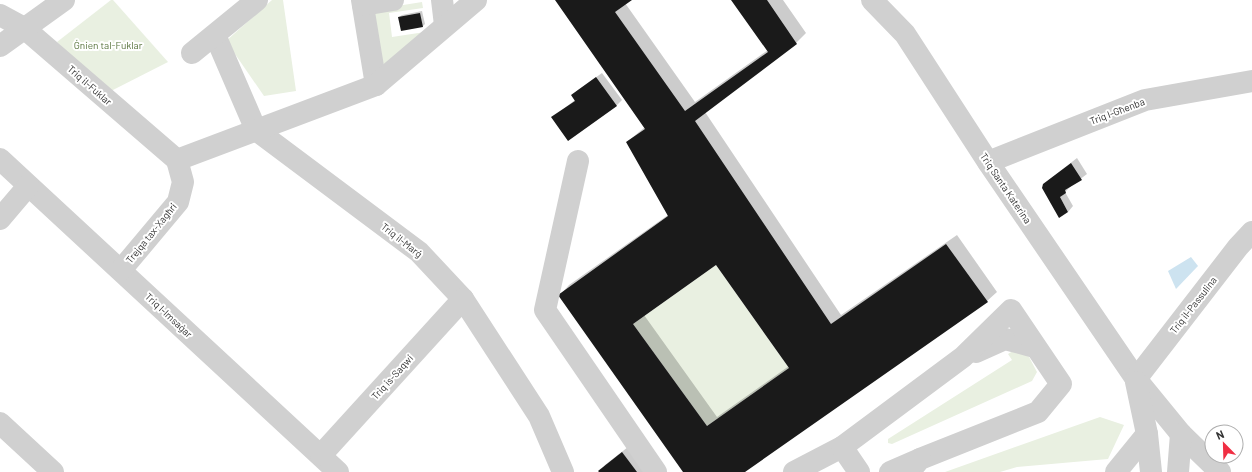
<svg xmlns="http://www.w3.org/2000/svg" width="1252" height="472" viewBox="0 0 1252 472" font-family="Barlow,sans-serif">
<rect width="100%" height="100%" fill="#fff"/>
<g fill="#e9f0e1">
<polygon points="111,0 113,0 168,62 109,92 57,42"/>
<polygon points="272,0 283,0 296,91 264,96 226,41"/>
<polygon points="422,2 423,8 389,13 392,37 425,32 380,70 372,10"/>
<polygon points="716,265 789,368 707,426 633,324"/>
<polygon points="1016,349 1029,357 1037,372 1032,381 892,444 888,443 888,439 1012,360 1008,354"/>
<polygon points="1100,417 1124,425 1108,459 1017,467 1000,472 945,472"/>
</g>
<polygon fill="#cde3f0" points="1191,257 1198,266 1176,289 1168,271"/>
<g fill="#0003" fill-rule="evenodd">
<path d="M556 0H630L625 3 695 102 768 50 732 0H783L806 33 796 43 705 112 841 315 957 235 997 292 987 301 743 472H684L560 295 569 285 668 215 627 142 645 127ZM716 264 789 366 717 417 644 315Z"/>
<polygon points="422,11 425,24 422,27 399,17 402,15"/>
<polygon points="602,73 622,100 616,106 553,117 575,100 572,95 578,90"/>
<polygon points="1077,158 1087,174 1071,186 1065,192 1073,206 1068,212 1050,179"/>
<polygon points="628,447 644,472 600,472 605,465"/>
</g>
<g fill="#1a1a1a" fill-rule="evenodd">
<path d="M555 0H632L615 12 685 111 768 52 731 0H767L797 44 695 121 831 324 946 244 988 302 745 472H683L558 295 668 216 626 142 645 129ZM716 265 789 368 707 426 633 324Z"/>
<polygon points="420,13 423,27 401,31 398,17"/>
<polygon points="596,77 617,106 568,141 551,117 575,101 571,95"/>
<polygon points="1071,163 1082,180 1065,190 1066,193 1060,197 1068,212 1059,218 1042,188 1043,184"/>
<polygon points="622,452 637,472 599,472 598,471"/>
</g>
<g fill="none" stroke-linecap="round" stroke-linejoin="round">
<g stroke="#d0d0d0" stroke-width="22">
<polyline points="362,0 376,85"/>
<polyline points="442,0 445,25"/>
<polyline points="872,0 905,34 988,162 1136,379 1181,434 1220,472"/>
<polyline points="363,5 393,0"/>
<polyline points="0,15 24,28 177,160"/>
<polyline points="215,35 256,130 419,252 463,299 539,416 563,472"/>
<polyline points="0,46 64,0"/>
<polyline points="192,53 257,0"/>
<polyline points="0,159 338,472"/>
<polyline points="578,161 545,310 656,472"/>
<polyline points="988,162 1145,100 1252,81"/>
<polyline points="0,219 28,186"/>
<polyline points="121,270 178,202 183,182 177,160 376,85 476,0"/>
<polyline points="976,352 1005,339 1035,347"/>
<polyline points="1136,379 1238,247 1252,232"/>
<polyline points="1136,382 1147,434 1151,472"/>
<polyline points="0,423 53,472"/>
<polyline points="321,455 463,299"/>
<polyline points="794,472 842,447"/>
<polyline points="859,472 842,447 963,357 1011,310 1061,384 1038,412 920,459 909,472"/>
<polyline points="890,472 920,459"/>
<polyline points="1116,472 1147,434"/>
<polyline points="1178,472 1181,434"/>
</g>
</g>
<g text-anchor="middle" stroke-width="4" stroke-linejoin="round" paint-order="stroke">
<g font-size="10" fill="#57733c" stroke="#fff">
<text x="108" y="49">Ġnien tal-Fuklar</text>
</g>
<g font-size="10" fill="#333" stroke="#fff">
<text transform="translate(90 85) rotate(41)" y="4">Triq il-Fuklar</text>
<text transform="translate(1117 111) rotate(-21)" y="4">Triq l-Għenba</text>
<text transform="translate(1006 188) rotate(56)" y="4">Triq Santa Katerina</text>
<text transform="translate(151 233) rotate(-51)" y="4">Trejqa tax-Xagħri</text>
<text transform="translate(402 240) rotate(38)" y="4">Triq il-Marġ</text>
<text transform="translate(1193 305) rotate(-52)" y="4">Triq il-Passulina</text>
<text transform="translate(169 315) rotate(43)" y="4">Triq l-Imsaġar</text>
<text transform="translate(392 377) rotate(-48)" y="4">Triq is-Saqwi</text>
</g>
</g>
<g transform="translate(1224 444) rotate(337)"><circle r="19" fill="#ffffff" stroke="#adadad"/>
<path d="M0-3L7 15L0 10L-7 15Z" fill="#f02e43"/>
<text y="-6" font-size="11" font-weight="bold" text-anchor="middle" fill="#333333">N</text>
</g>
</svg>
